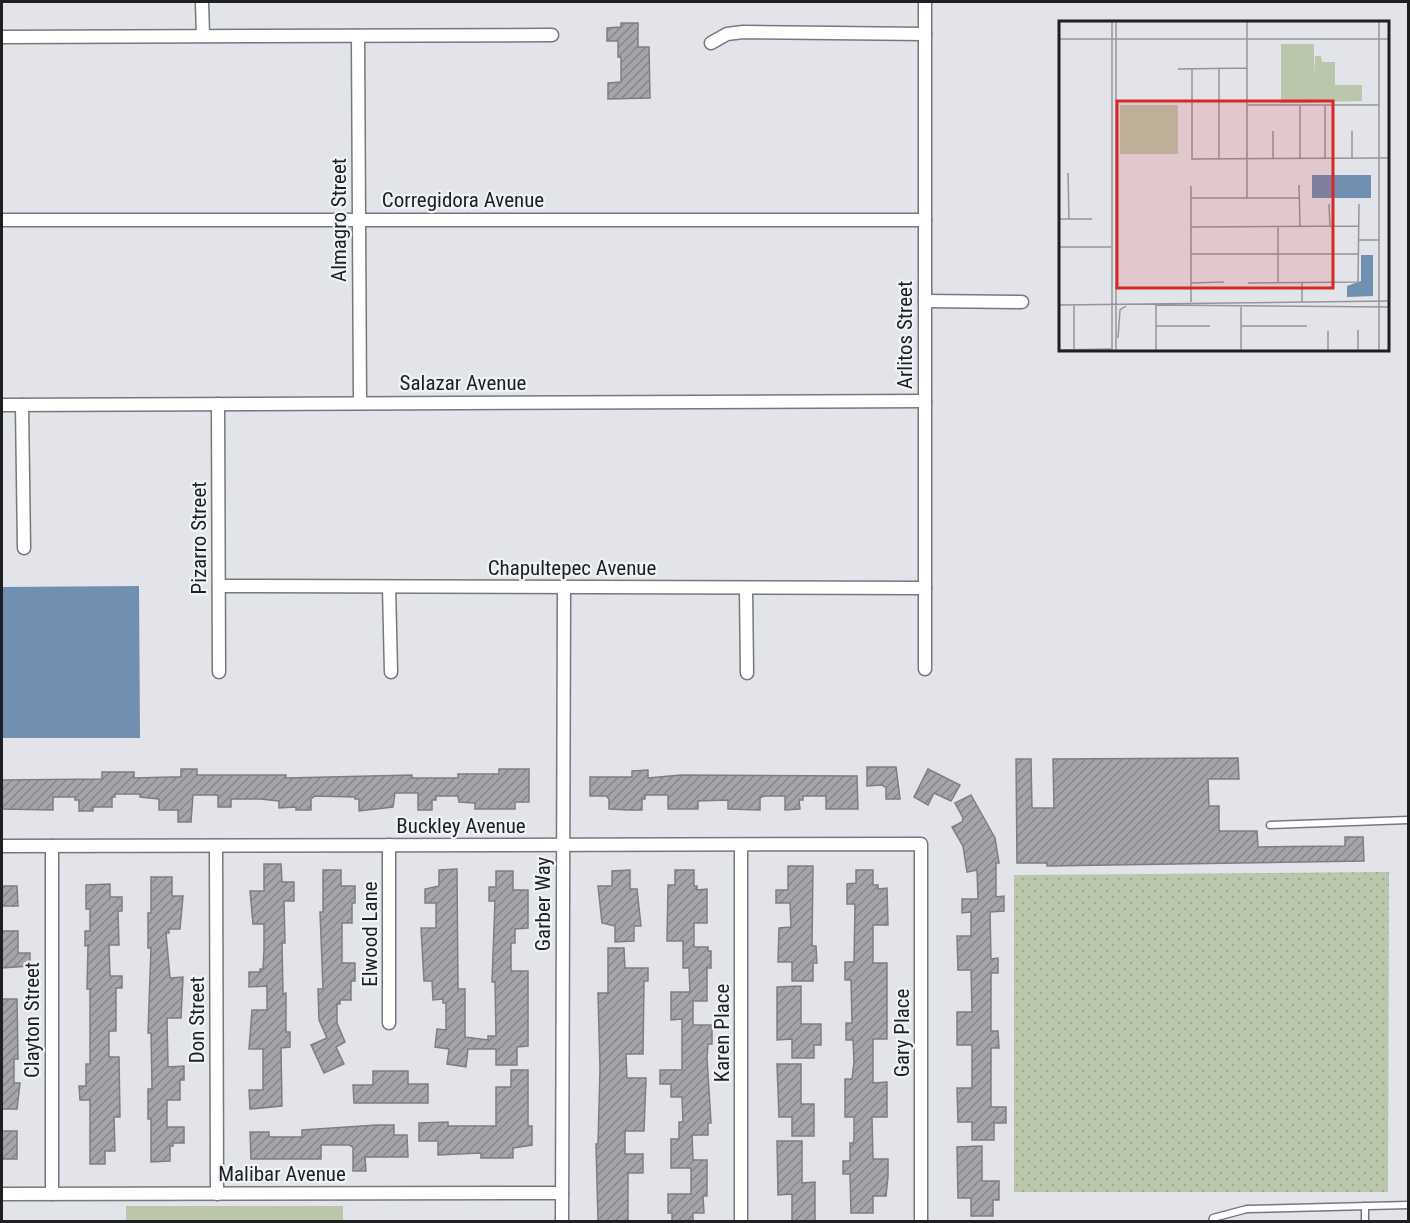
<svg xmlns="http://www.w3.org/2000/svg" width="1410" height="1223" viewBox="0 0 1410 1223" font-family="'Roboto Condensed',sans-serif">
<defs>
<pattern id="grass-dots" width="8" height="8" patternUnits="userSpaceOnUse" patternTransform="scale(1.5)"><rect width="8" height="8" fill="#bac7ad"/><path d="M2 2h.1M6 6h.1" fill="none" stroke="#9faa95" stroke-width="1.8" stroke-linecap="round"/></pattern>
<pattern id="building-hatch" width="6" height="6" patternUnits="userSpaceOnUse" patternTransform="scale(1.5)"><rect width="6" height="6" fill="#a5a5aa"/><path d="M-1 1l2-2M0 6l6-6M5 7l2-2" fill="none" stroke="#86868a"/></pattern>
</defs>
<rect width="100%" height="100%" fill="#e2e4e9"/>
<polygon fill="url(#grass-dots)" points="1389,872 1388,1192 1014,1192 1014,875"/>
<rect fill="#bac7ad" x="126" y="1206" width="217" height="15"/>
<polygon fill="#718fb0" points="139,586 140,738 2,738 2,587"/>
<g fill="url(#building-hatch)" stroke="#7e7e82" stroke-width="1.5">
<polygon points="621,23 638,23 638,47 649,47 650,98 608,99 608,83 621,82 621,57 618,57 618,41 607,41 607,28 621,27"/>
<polygon points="1238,758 1239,779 1208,779 1209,806 1219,806 1219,831 1257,831 1258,847 1345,846 1345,837 1363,837 1364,861 1047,866 1047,863 1017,863 1016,759 1031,759 1032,808 1054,808 1053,759"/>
<polygon points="867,767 896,767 900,799 886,799 886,788 882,785 867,786"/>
<polygon points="181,769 197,769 197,775 286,775 286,778 412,775 412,778 458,778 458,774 499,774 499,769 529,769 529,802 515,802 515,809 475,809 475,803 459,802 458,796 436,796 436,800 432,800 432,810 418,810 418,793 395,793 393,807 359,811 359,799 355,799 355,797 315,796 311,799 311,810 296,810 296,807 279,808 279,801 260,799 231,799 231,807 218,807 218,795 193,795 191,822 178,822 178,810 159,810 159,799 140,797 140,794 115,794 115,797 112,797 112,807 93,807 93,811 79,811 79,800 75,800 75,797 53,797 53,810 2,809 2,780 102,779 102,772 134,772 134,778 171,777 181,777"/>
<polygon points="928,769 960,785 951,801 934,793 928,805 914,797"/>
<polygon points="648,770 648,778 681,775 857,776 858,809 826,809 826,796 803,796 803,800 799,800 800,809 785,810 785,796 764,796 760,798 760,810 728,809 728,800 698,801 698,809 668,809 668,795 645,795 645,799 642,799 642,810 628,810 609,809 609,799 606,796 590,796 590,777 632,777 632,771"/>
<polygon points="971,795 995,838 999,863 996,863 996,897 1004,896 1004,911 990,912 991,959 998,958 998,973 991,973 991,1031 998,1031 999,1048 991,1048 991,1107 1006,1107 1006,1123 994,1123 994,1140 972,1140 972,1122 958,1122 957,1088 972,1088 972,1045 957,1045 957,1012 972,1012 971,970 958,970 957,936 971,936 971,912 962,913 962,899 978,899 977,870 967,872 963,846 952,827 962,822 963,818 955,803"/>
<polygon points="264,864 281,864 282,882 294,882 294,901 284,901 285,943 282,943 283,994 286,993 286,1032 290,1032 290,1047 281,1048 282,1106 250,1109 249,1090 263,1090 263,1049 249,1049 252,1010 267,1010 267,986 249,987 249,972 260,972 260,969 263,969 264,949 264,924 253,924 250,891 264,891"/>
<polygon points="788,866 813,866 812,946 816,946 817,963 813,963 813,981 792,981 792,962 778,962 779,928 791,927 790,903 776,903 776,890 788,890"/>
<polygon points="457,869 458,989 465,989 465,1037 488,1040 488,1036 496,1036 495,982 492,982 495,901 489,901 489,887 496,887 496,871 513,871 513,890 528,890 528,928 515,929 515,943 511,943 511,971 528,971 528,1046 517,1047 517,1065 496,1065 496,1049 468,1049 466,1067 447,1064 449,1049 435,1047 437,1029 446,1030 446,1003 443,1003 443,999 433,1000 432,981 424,981 421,928 436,928 436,903 425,903 425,889 439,886 439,870"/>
<polygon points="323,870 341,870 341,886 355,886 355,903 352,903 352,923 342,923 342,963 355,963 355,981 351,981 351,1000 340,1000 340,1004 337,1004 337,1023 345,1042 336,1047 344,1064 324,1073 311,1045 327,1038 319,1020 318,989 323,989 320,912 323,912"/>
<polygon points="630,870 630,889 637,889 641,926 634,926 634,941 615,942 615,926 602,923 598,886 612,886 612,871"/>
<polygon points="675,870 694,870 694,886 697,886 697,890 707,889 707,923 694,923 694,947 708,947 708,951 711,951 711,968 707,968 707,1001 693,1001 693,1025 712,1025 712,1044 708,1044 707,1058 711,1123 708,1123 708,1135 692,1135 693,1160 707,1160 707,1196 703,1196 704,1213 693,1213 693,1221 672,1221 672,1213 668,1213 668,1194 691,1194 691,1168 671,1168 671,1139 679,1139 679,1122 683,1122 682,1097 671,1097 671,1084 660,1084 660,1070 682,1070 682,1019 671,1020 671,992 690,992 689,968 683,968 683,941 667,941 668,885 675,885"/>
<polygon points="856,870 873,870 873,885 878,885 878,889 887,888 888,925 873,925 873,963 887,963 887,1039 873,1039 873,1083 887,1082 887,1117 872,1117 873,1159 888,1159 888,1176 886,1196 873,1196 873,1213 851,1213 850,1174 843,1174 843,1161 850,1161 850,1143 853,1143 854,1140 854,1117 845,1117 845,1079 852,1079 854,1062 853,1040 846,1040 846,1023 852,1023 851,980 845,980 845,962 854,962 855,904 847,904 847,884 856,883"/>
<polygon points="151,877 172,877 172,896 183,896 180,929 169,929 169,933 166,933 170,978 183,977 181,1018 167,1018 168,1067 184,1066 184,1080 180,1080 180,1100 167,1100 167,1127 184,1127 184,1143 173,1143 173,1146 170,1146 170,1161 151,1162 151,1119 148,1119 148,1089 152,1089 151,1033 148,1033 151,948 148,948 148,913 151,913"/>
<polygon points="110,884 110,897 122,897 122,911 118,911 119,945 109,945 110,976 122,976 122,988 116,988 116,1031 109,1031 109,1057 119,1057 120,1117 114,1117 115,1151 105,1151 105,1164 90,1164 90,1100 80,1100 79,1086 86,1086 86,1064 90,1064 90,989 87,989 88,945 85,946 85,931 90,931 90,909 86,909 86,885"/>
<polygon points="2,886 17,886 18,906 2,906"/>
<polygon points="2,931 18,931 18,953 30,953 30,966 2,968"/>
<polygon points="608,948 624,948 625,968 648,968 648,981 644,981 643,1054 626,1054 627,1078 646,1078 644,1131 625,1131 625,1154 643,1154 643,1173 628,1173 628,1221 598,1221 596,1144 598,1144 600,1069 598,993 608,993"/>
<polygon points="801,986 801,1024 821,1024 821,1045 814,1045 814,1058 792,1058 792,1039 777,1040 777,987"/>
<polygon points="2,999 17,999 18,1059 14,1059 14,1083 20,1083 17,1109 2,1109"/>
<polygon points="777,1064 801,1064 801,1104 814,1104 814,1136 792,1136 792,1117 779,1117"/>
<polygon points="511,1070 528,1070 528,1126 532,1126 532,1145 513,1148 513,1158 481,1158 481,1153 438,1155 438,1141 419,1141 419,1123 448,1122 448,1126 496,1126 496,1087 511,1087"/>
<polygon points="373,1071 408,1071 408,1084 428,1084 428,1103 354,1103 353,1085 373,1085"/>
<polygon points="377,1125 394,1125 394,1135 407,1135 408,1157 365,1157 366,1171 353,1171 353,1147 349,1145 321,1145 321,1159 251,1159 250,1132 269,1132 269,1137 302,1137 302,1130"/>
<rect x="2" y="1131" width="15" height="28"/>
<polygon points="777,1141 802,1141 802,1183 815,1182 815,1221 792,1221 792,1194 778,1195"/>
<polygon points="982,1146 982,1181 999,1181 999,1200 993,1200 993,1216 971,1216 971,1198 958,1198 957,1147"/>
</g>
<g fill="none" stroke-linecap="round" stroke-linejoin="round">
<g stroke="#75787c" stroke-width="9">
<g id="lane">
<polyline points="1270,825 1408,820"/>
<polyline points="1365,1206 1365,1222"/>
<polyline points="1212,1222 1213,1218 1247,1209 1408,1205"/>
</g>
</g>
<g stroke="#75787c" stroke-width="15">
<g id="street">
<polyline points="202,2 203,36"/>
<polyline points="358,36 360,403"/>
<polyline points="2,37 552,35"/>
<polyline points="711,43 727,34 743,32 925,34"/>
<polyline points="2,220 925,220"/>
<polyline points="925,301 1022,302"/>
<polyline points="218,404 219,672"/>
<polyline points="2,405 925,401"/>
<polyline points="22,405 24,548"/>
<polyline points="219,586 925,588"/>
<polyline points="389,587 391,672"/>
<polyline points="746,588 747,673"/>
<polyline points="925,669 925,2"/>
<polyline points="389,845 389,1023"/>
<polyline points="741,845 741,1222"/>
<polyline points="2,846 921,844 921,1222"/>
<polyline points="52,846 52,1194"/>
<polyline points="216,846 217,1194"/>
<polyline points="2,1194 562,1193"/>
<polyline points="562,1222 564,587"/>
</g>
</g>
<use href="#lane" stroke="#fff" stroke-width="6"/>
<use href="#street" stroke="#fff" stroke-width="12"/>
</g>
<g text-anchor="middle" stroke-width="4.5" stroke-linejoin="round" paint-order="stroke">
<g font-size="21" fill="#1e1f20" stroke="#eff2f6">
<text x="463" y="207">Corregidora Avenue</text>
<text transform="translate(339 220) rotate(-90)" y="7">Almagro Street</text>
<text transform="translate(905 335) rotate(-90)" y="7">Arlitos Street</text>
<text x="463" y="390">Salazar Avenue</text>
<text transform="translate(199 538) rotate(-90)" y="7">Pizarro Street</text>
<text x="572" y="575">Chapultepec Avenue</text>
<text x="461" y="833">Buckley Avenue</text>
<text transform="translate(543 904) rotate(-90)" y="7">Garber Way</text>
<text transform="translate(370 934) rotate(-90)" y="7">Elwood Lane</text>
<text transform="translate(32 1020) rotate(-90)" y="7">Clayton Street</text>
<text transform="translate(197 1020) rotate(-90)" y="7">Don Street</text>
<text transform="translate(722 1033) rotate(-90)" y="7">Karen Place</text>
<text transform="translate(902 1033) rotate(-90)" y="7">Gary Place</text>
<text x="282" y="1181">Malibar Avenue</text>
</g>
</g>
<g transform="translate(1059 21)">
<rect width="330" height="330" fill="#e2e4e9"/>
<path d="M61 84H119V133H61Z" fill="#bac7ad"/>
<path d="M222 23H255V58L256 35H262L263 41H276V64H303V80L222 82Z" fill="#bac7ad"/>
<path d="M253 154H312V177H253ZM302 234H314V275L288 276V265L302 260Z" fill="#718fb0"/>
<path fill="none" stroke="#949599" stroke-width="1.5" d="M320 1V329M0 18H330M133 47V138L330 137M160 47V138M119 48 188 47M188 84H320M241 84V137M266 84V137M214 110V138M293 110V137M9 152 10 198M240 164 241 205M132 177H240M188 177V1M270 183 271 205M0 198H33M219 205V262M132 206 300 205M300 219H320M0 226H52M132 233H300M132 262 165 261M189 262 299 261 300 183M243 262V281M132 281V165M0 284 330 280M15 284V328M97 284V329M97 284 330 286M182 286V329M97 305H151M182 305H248M299 309V329M59 317 61 289 67 285M0 329 52 328M53 329V1M57 329V1M269 329V310"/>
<path fill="#d62828" fill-opacity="0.15" stroke="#d62828" stroke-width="3" d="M58 80H274V267H58Z"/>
<rect width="330" height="330" fill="none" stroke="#1e1f20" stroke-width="3"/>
</g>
<rect width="1410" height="1223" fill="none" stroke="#1e1f20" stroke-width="6"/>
</svg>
